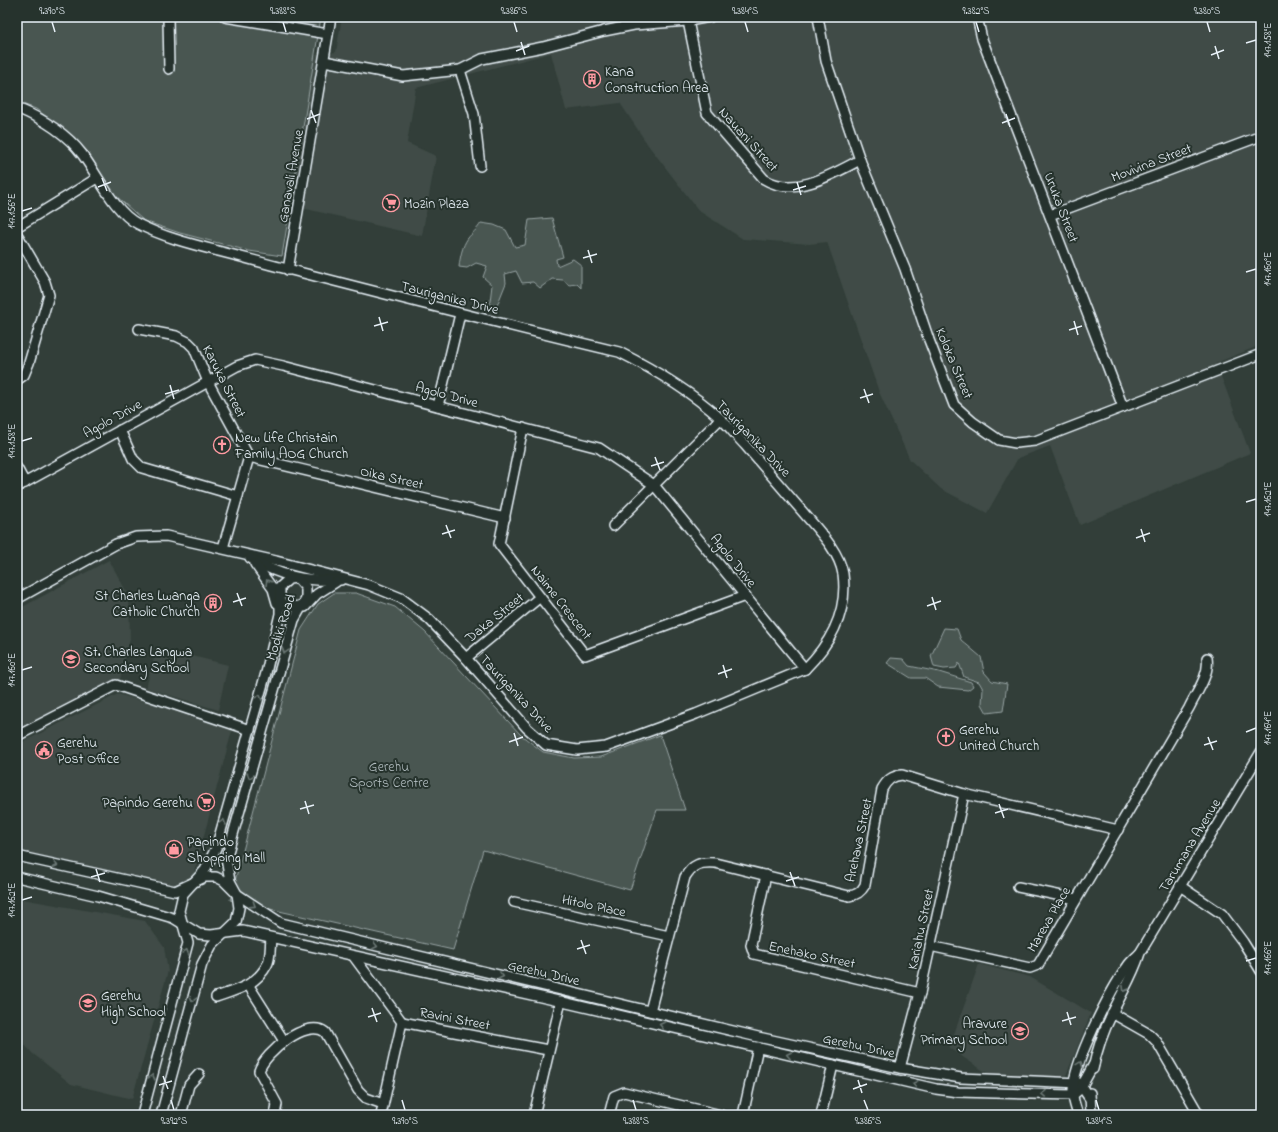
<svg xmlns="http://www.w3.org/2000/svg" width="1278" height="1132" viewBox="0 0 1278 1132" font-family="'Indie Flower',sans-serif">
<rect width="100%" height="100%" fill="#323e39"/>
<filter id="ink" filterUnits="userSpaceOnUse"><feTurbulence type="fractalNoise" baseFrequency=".025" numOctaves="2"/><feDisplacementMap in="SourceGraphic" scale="8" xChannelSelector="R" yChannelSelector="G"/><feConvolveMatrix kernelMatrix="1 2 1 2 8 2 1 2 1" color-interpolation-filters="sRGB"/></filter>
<g filter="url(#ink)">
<g fill="#3f4b46">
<polygon points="342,17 1261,17 1261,345 1216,363 1250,453 1080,525 1050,446 1018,458 987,513 941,489 910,460 879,392 827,242 809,244 743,239 699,211 648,145 620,103 566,110 551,53 416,88 407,143 436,156 422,236 302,208 290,189 314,55 336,52"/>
<polygon points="109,560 129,596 130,639 120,680 17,732 17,610"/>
<polygon points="157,647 228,665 218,710 146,688"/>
<polygon points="118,694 233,727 189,891 17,850 17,745"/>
<polygon points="17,898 145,921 164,947 168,971 132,1099 71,1084 32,1053 17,1036"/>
<polygon points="979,964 1030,977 1091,1013 1065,1078 990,1075 949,1048"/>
</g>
<g fill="#495651" stroke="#98a4a4">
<polygon points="17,17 321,17 282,256 249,251 180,233 144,221 115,195 90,156 65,130 36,109 17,102"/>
<path d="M552 218 563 257 556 259 557 266 573 259 581 265V288L577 284 569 285 563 280 552 279 540 288 533 282 522 283 516 271 505 274 506 283 496 308 489 310 492 285 483 277 487 266 476 263 467 268 459 267C460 258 462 246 468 238 472 233 477 230 481 223L494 225 506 230 515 247 525 245 529 220Z"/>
<polygon points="334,593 356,593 395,607 425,632 521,735 543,752 574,758 601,757 660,735 685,810 657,810 630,890 483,850 453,950 230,900 301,630 318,604"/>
<polygon points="944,628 957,629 961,640 981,657 984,672 992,681 1007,684 1003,711 987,713 982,704 983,689 979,682 964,677 959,663 956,668 944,669 934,667 931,656"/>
<polygon points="891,658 903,659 909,666 939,672 971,682 973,686 968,690 938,687 925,678 911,678 887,663"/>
</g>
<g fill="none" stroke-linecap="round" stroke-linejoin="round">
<g stroke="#e8f1f8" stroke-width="12">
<g id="minor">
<polyline points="168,17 169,69"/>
<polyline points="225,17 328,34"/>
<polyline points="818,17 826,61 860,160 905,269 929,340 954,405 973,422 999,440 1016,443 1035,441 1261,354"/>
<polyline points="977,17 982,39 1123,407"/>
<path d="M688 21 707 113 764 179C794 198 833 174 860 160"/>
<polyline points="324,61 403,76 460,70 482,59 543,47 604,31 634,25 688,21 710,17"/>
<polyline points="460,70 474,114 480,166"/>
<path d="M17 108C41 118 66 133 82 154 98 175 114 212 138 224 163 237 191 244 218 251 246 258 274 266 303 273 408 300 513 327 619 352 655 370 690 391 720 418 729 426 736 436 745 445 764 467 783 489 802 511 817 529 839 550 843 574 848 611 831 643 805 669L696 714 606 747 577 750 546 745 527 728 466 658 429 619 401 598 369 585 276 561 166 536 136 537 116 544 17 599"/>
<polyline points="1050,215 1261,136"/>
<polyline points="17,227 97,178"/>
<polyline points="17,234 45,282 49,295 29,363 24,375 17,380"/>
<polyline points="288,270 331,17"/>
<polyline points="139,329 176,336 188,342 194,348 208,382 249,457 223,548"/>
<polyline points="438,406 460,314"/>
<polyline points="523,428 499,544 585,655 745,596"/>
<polyline points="120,430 133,459 142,468 238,496"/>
<polyline points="249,457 505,518"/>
<polyline points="17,468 25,483"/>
<polyline points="17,487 237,366 255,360 283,366 599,448 654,485 805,669"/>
<polyline points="613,526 720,419"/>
<path d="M250 558C279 576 306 582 341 580"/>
<polyline points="255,564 273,589 277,603"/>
<path d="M279 598C285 608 294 609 304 604"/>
<polyline points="305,607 317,594 336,582"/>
<polyline points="466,658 540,597"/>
<polyline points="17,736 116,685 250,730"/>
<polyline points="17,856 175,891 205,877 216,877 224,881 237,894 281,923 758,1037 900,1068 961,1078 1079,1083 1090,1099"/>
<polyline points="766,875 751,945 754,954 920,993"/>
<polyline points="17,877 98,896 173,918 199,934 211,935 243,931 554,1000 936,1089 958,1092 1073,1095 1080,1089 1094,1064"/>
<polyline points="1180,886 1222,914 1243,942 1261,971"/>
<polyline points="1018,887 1076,899"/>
<polyline points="514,902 669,936"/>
<path d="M930 946 1030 968 1038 965 1189 708C1196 693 1210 675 1207 658"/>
<polyline points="354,957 402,1022"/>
<polyline points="249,986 284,1041"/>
<path d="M216 997C236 990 256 986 267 965 271 958 270 946 271 938"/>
<path d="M650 1011 685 877C693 864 700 862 715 863L849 896C857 895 861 892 865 885L882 789C887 780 892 776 902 775L964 794 1118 830"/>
<polyline points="1112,1013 1149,1034 1157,1042 1197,1111"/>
<polyline points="900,1068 920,993 964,794"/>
<path d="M1093 1069C1097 1049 1103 1032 1112 1014 1122 992 1133 976 1140 953L1261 752"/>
<polyline points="1090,1093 1091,1115"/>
<polyline points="142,1115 188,943 179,911 183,894 205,870 216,848 266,673 280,614 280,587 289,579 297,578"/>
<polyline points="161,1115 202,964 212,945 236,922 239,908 237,894 230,881 226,859 294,620 306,599 306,588 297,578"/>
<polyline points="181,1115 189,1085 199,1074"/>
<path d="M275 1115 277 1104 259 1071C265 1053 306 1018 325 1032L358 1090 366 1098 383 1104"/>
<polyline points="381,1115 402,1022 548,1050"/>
<polyline points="534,1115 561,1001"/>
<polyline points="609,1115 614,1096 624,1092 721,1115"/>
<polyline points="743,1115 758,1047"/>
<polyline points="821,1115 833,1065"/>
<path d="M1078 1115C1076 1108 1073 1101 1073 1094 1071 1066 1110 991 1127 967 1130 962 1135 958 1139 954"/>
</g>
</g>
<use href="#minor" stroke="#26332d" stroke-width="9"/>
</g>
<defs><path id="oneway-chevron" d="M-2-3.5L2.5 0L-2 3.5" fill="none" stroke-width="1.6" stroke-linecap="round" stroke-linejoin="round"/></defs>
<g stroke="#6a7674">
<use href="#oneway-chevron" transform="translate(268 582) rotate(-122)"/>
<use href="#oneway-chevron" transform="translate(285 651) rotate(106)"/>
<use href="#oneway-chevron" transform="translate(259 697) rotate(-74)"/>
<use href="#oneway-chevron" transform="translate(250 776) rotate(106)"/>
<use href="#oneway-chevron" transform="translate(223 822) rotate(-74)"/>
<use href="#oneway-chevron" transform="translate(55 865) rotate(12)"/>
<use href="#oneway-chevron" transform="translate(253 905) rotate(33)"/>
<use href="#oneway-chevron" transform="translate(375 946) rotate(13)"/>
<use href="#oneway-chevron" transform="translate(186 952) rotate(-75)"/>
<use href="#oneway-chevron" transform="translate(501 976) rotate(14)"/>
<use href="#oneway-chevron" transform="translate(1125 989) rotate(119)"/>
<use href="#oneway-chevron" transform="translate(193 999) rotate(105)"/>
<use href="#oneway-chevron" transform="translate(662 1025) rotate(-167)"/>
<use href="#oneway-chevron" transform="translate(789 1055) rotate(-167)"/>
<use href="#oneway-chevron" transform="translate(1080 1064) rotate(-70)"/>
<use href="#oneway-chevron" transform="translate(152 1077) rotate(-75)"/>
<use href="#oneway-chevron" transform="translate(915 1084) rotate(-166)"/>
<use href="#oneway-chevron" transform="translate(1044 1094) rotate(-179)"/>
</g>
</g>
<path fill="none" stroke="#e8f1f8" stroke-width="1.5" d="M52 22 55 32M283 22 286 32M514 22 517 32M745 22 748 32M976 22 979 32M1207 22 1210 32M521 42 525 55M1246 43 1256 40M1215 46 1219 59M516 51 529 46M1211 55 1224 50M311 110 316 123M1006 114 1010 127M307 119 320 114M1002 123 1015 118M102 178 107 191M797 182 801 195M98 187 111 182M793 190 806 186M22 211 32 208M588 250 592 263M583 258 597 254M1246 272 1256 269M379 317 383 331M1074 321 1078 335M374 326 388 322M1069 330 1082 326M170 385 174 399M864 389 869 403M165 394 179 390M860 398 873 394M22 441 32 438M655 457 660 470M651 466 664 462M1246 502 1256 499M446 525 451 538M1141 529 1145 542M442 534 455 530M1136 538 1150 533M237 593 242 606M932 597 936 610M233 602 246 598M927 606 941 601M723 665 727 678M22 670 32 667M718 674 732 669M1246 732 1256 728M514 733 518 746M1208 737 1213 750M509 742 523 737M1204 745 1217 741M305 801 309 814M999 804 1004 818M300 809 314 805M995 813 1008 809M96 869 100 882M790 872 795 886M91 877 105 873M786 881 799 877M22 900 32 897M581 940 586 954M577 949 590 945M1246 961 1256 958M372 1008 377 1022M1067 1012 1071 1025M368 1017 381 1013M1062 1021 1076 1017M163 1076 168 1089M858 1080 862 1093M159 1085 172 1081M853 1089 867 1084M171 1100 174 1110M402 1100 405 1110M633 1100 636 1110M864 1100 868 1110M1096 1100 1099 1110"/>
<defs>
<g id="building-ring" transform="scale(0.9)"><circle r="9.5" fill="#26332d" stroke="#ff9aa2" stroke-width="1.5"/><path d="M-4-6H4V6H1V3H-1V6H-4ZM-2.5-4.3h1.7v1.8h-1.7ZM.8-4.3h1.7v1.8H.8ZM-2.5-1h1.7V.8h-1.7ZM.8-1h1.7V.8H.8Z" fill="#ff9aa2"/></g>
<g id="supermarket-ring" transform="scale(0.9)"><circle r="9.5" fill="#26332d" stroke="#ff9aa2" stroke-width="1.5"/><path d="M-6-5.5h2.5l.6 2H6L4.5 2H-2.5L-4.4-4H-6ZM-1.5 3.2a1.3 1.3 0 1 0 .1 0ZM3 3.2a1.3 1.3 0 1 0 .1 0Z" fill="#ff9aa2"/></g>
<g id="church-ring" transform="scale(0.9)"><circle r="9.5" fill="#26332d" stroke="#ff9aa2" stroke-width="1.5"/><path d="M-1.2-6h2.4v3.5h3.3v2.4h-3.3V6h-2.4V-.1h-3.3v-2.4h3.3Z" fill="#ff9aa2"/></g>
<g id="school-ring" transform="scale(0.9)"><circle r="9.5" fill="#26332d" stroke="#ff9aa2" stroke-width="1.5"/><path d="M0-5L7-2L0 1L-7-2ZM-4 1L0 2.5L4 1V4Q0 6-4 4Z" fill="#ff9aa2"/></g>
<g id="civic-ring" transform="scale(0.9)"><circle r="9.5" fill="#26332d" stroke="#ff9aa2" stroke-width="1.5"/><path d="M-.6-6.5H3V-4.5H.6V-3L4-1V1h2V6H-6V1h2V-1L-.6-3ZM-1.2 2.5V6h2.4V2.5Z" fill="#ff9aa2"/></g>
<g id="shop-ring" transform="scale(0.9)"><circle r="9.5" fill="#26332d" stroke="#ff9aa2" stroke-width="1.5"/><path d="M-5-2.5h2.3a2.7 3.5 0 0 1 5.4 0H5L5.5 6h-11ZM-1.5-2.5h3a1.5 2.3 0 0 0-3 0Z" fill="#ff9aa2"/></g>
</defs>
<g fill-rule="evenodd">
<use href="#building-ring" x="592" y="79"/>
<use href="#supermarket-ring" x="391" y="203"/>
<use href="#church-ring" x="222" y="445"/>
<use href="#building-ring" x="213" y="603"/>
<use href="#school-ring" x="71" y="659"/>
<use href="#church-ring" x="946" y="737"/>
<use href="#civic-ring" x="44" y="750"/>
<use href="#supermarket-ring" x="206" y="802"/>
<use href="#shop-ring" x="174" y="849"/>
<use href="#school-ring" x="88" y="1003"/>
<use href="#school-ring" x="1020" y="1031"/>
</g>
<g text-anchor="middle" stroke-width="4" stroke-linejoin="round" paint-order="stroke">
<g font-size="14" fill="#e8f1f8" stroke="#26332d" text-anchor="start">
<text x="605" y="76">Kana<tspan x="605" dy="16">Construction Area</tspan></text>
<text x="404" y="208">Mozin Plaza</text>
<text x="235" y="442">New Life Christain<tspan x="235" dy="16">Family AOG Church</tspan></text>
<text x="200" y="600" text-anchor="end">St Charles Lwanga<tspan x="200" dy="16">Catholic Church</tspan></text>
<text x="84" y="656">St. Charles Langwa<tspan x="84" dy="16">Secondary School</tspan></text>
<text x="959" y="734">Gerehu<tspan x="959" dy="16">United Church</tspan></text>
<text x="57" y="747">Gerehu<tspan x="57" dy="16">Post Office</tspan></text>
<text x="193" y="807" text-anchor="end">Papindo Gerehu</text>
<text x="187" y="846">Papindo<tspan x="187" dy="16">Shopping Mall</tspan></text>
<text x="101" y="1000">Gerehu<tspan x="101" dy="16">High School</tspan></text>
<text x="1007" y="1028" text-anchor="end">Aravure<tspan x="1007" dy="16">Primary School</tspan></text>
</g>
<g font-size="14" fill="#e8f1f8" stroke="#26332d">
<text transform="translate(749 139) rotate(48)" y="5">Nauani Street</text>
<text transform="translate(1151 162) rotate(-21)" y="5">Movivina Street</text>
<text transform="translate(290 176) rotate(-80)" y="5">Ganavali Avenue</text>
<text transform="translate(1062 207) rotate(69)" y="5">Uruka Street</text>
<text transform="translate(450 297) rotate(14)" y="5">Tauriganika Drive</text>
<text transform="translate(955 363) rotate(67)" y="5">Koloka Street</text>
<text transform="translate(225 381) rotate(63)" y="5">Karuka Street</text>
<text transform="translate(447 394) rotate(15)" y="5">Agolo Drive</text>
<text transform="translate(112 418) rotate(-29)" y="5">Agolo Drive</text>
<text transform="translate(754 438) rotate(46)" y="5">Tauriganika Drive</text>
<text transform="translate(392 477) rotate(13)" y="5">Oika Street</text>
<text transform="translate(734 560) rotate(51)" y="5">Agolo Drive</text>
<text transform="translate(562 602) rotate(52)" y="5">Naime Crescent</text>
<text transform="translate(494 617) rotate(-39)" y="5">Daka Street</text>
<text transform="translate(280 627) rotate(-72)" y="5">Modiki Road</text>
<text transform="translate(517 693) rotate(47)" y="5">Tauriganika Drive</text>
<text transform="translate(858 840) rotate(-78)" y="5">Arehava Street</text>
<text transform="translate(1189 845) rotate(-59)" y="5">Tarumana Avenue</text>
<text transform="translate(594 905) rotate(12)" y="5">Hitolo Place</text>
<text transform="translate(1048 919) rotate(-60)" y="5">Mareva Place</text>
<text transform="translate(920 929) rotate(-78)" y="5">Kariahu Street</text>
<text transform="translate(812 954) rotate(12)" y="5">Enehako Street</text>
<text transform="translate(544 972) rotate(13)" y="5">Gerehu Drive</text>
<text transform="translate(455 1018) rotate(11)" y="5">Ravini Street</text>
<text transform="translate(859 1045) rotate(12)" y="5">Gerehu Drive</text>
</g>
<g font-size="14" fill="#b0bbbe" stroke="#26332d">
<text x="389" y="771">Gerehu<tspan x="389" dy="16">Sports Centre</tspan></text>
</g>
</g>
<rect width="1278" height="1132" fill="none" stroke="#26332d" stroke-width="44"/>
<rect x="22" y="22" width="1234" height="1088" fill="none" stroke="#e8f1f8" stroke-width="1.5"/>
<g font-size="10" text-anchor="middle" fill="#e8f1f8">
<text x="52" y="14">9.390°S</text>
<text x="283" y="14">9.388°S</text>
<text x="514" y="14">9.386°S</text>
<text x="745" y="14">9.384°S</text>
<text x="976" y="14">9.382°S</text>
<text x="1207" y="14">9.380°S</text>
<text transform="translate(1267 40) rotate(-90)" y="4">147.158°E</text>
<text transform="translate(11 211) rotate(-90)" y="4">147.156°E</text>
<text transform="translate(1267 269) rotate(-90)" y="4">147.160°E</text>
<text transform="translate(11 441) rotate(-90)" y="4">147.158°E</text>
<text transform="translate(1267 499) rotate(-90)" y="4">147.162°E</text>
<text transform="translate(11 670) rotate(-90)" y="4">147.160°E</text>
<text transform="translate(1267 728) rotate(-90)" y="4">147.164°E</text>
<text transform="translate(11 900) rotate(-90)" y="4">147.162°E</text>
<text transform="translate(1267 958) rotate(-90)" y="4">147.166°E</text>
<text x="174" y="1124">9.392°S</text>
<text x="405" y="1124">9.390°S</text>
<text x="636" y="1124">9.388°S</text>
<text x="868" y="1124">9.386°S</text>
<text x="1099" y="1124">9.384°S</text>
</g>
</svg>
